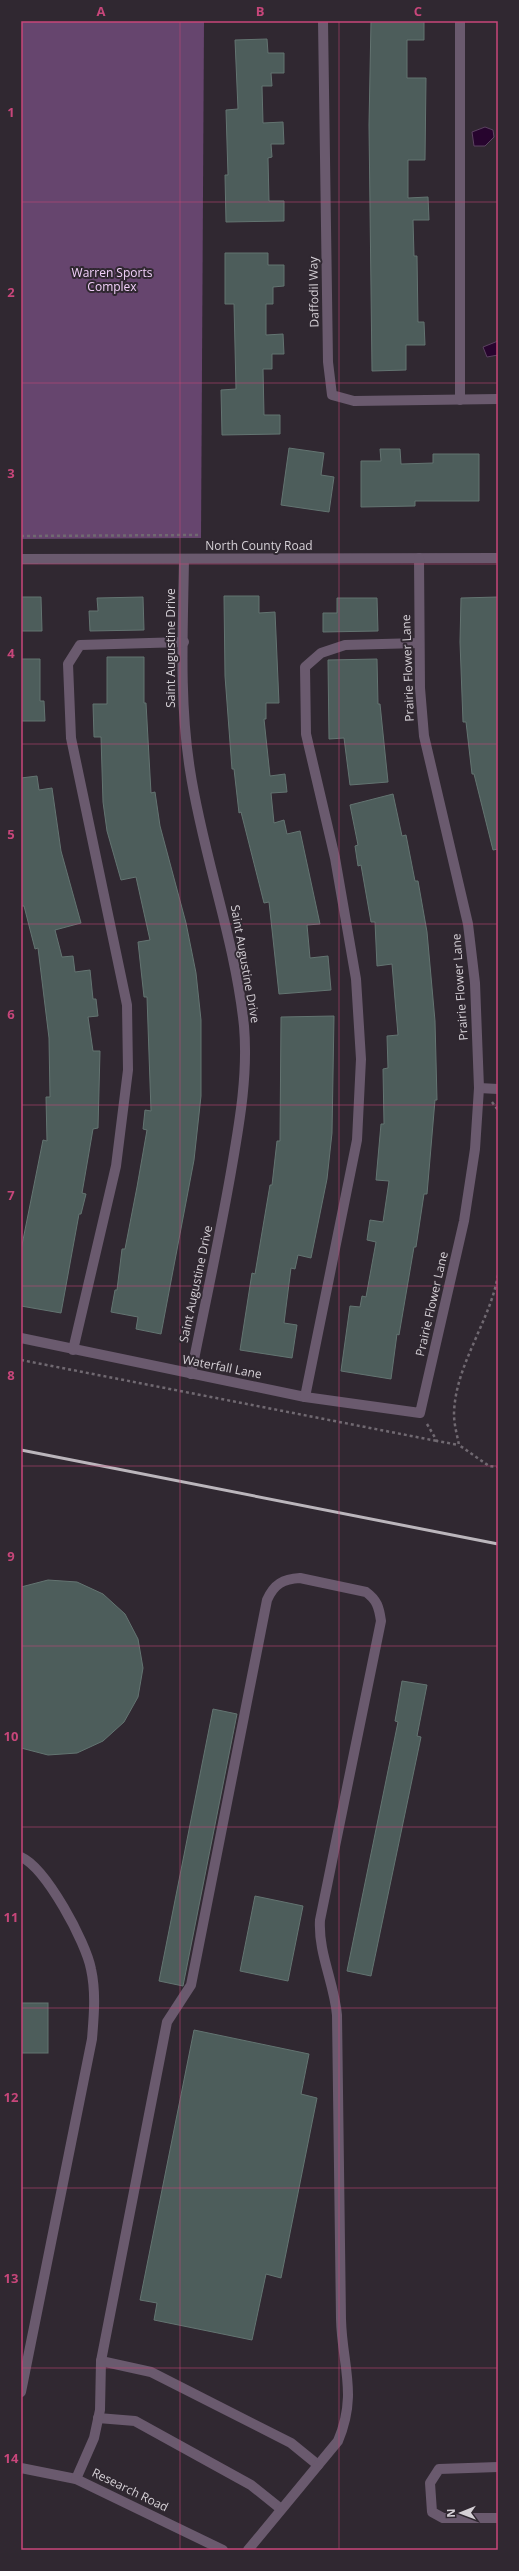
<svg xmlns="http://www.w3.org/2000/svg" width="519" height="2571" viewBox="0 0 519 2571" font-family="'Open Sans',sans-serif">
<rect width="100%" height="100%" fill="#302831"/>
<polygon fill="#66456e" points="21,21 204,21 201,538 21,539"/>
<g fill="#27052e" stroke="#5b4260">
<polygon points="485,127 493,130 494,137 485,146 474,146 472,132"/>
<polygon points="498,341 498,355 487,357 483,347"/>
</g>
<g fill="#4d5d5b" stroke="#637471">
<polygon points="371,21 424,21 424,40 407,40 407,78 426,78 425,160 408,160 408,198 428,197 429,220 413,220 414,256 417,256 418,322 424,322 425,345 406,345 406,370 372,371 369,125"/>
<polygon points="267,39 268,53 284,53 284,73 271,73 272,86 262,86 263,123 283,122 284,144 271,144 272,157 268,158 269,201 284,201 284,221 226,222 225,175 228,175 226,110 238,109 235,40"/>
<polygon points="225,253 268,253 268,265 284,265 284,286 273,287 273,304 266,304 266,335 283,334 284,354 272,354 272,369 263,369 264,415 280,415 280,434 222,435 221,390 236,389 234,304 225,304"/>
<polygon points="289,448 324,453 321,475 334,477 329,512 281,505"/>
<polygon points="380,449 400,449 401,464 433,463 433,454 479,454 479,501 415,501 415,506 361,507 361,461 381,461"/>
<polygon points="224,596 259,596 259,613 275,612 279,703 266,703 266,719 264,719 270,776 285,774 287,792 271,793 274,823 284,820 287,834 300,831 320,924 307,925 310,958 328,956 331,990 279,994 269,902 264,903 241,812 239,813 234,769 232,769 225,676"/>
<polygon points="21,597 41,597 42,631 21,631"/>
<polygon points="143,597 144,630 90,631 89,611 98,611 97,598"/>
<polygon points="498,597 498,849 493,850 474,774 472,774 466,722 463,722 460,642 461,598"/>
<polygon points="337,598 377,598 378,631 323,632 323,613 337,613"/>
<polygon points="107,657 144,657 144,703 146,703 151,793 155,792 160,826 186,923 196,973 201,1020 201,1096 194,1160 161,1334 136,1329 138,1317 111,1312 115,1290 117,1290 122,1249 125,1249 137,1187 147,1130 143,1129 145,1110 151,1111 147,997 144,997 138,942 150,940 136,877 121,880 107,831 103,802 101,737 94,737 93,704 107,704"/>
<polygon points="21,659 40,659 40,701 44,701 45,721 21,721"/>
<polygon points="377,659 378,704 380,704 388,782 350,785 344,738 329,739 328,660"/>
<polygon points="37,776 39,790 52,788 61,851 81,923 55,930 62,957 73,956 75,972 90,970 93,999 96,999 98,1016 88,1017 93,1051 100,1051 98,1128 93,1129 82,1193 86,1194 81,1214 79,1214 61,1313 21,1306 21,1250 43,1140 47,1141 46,1097 50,1097 49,1038 38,948 35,949 24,906 21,906 21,778"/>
<polygon points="393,794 402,836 406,835 415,881 418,881 427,932 435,1021 437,1100 435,1100 427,1194 424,1194 416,1247 414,1247 399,1335 397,1334 391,1379 341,1371 350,1306 360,1307 362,1296 366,1297 376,1242 367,1240 370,1220 383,1222 389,1181 376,1180 381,1124 384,1124 383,1069 388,1068 387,1036 398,1035 392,964 377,966 375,922 371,922 361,865 358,866 355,846 358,845 350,805"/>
<polygon points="334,1016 332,1133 327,1179 311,1258 298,1255 295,1269 291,1268 284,1323 297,1325 292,1358 240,1350 252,1273 255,1274 270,1185 272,1185 277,1141 280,1141 281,1017"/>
<polygon points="48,1580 77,1582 103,1594 125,1614 138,1639 143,1668 138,1697 124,1722 103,1741 77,1753 48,1755 21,1748 21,1587"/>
<polygon points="402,1681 427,1685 417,1736 421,1737 371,1976 347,1971 398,1722 395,1721"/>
<polygon points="213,1709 237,1714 183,1986 159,1981"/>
<polygon points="255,1896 303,1906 288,1981 240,1971"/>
<rect x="21" y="2003" width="27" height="50"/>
<polygon points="194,2030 309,2054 301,2094 317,2098 281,2278 266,2274 252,2340 154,2320 157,2303 140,2300"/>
</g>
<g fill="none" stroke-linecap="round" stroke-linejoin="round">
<g stroke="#706971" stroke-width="2.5" stroke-dasharray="3 3" stroke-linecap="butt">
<polyline points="21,536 199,535"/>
<polyline points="492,1102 498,1110"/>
<path d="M498 1275C490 1322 455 1365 454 1414 454 1424 457 1435 459 1445L489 1466 498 1467"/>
<polyline points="21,1360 437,1441"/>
<polyline points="427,1424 437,1441 459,1445"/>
</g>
<g stroke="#6a5a6e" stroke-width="10">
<polyline points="323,21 328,362 332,395 354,401 498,399"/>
<polyline points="460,400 460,21"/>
<polyline points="21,559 498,558"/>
<path d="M184 559C183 629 179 701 190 770 203 856 235 939 244 1026 248 1073 240 1120 232 1166 220 1236 205 1304 191 1374"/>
<polyline points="479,1088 498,1089"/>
<polyline points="21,1338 305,1397 420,1413 464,1221 475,1149 479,1088 475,983 468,924 424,736 420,688 419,558"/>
<polyline points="73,1350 116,1166 128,1070 127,1005 71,738 68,664 80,645 184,642"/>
<polyline points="305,1397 357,1140 361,1059 356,979 335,858 306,734 305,667 321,653 345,645 419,643"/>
<path d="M21 1857C46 1868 86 1942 91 1969 96 1992 94 2015 92 2039L21 2392"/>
<polyline points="101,2361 151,2372 291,2443 318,2465"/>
<polyline points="98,2418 135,2421 251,2485 281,2509"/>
<polyline points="498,2467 439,2469 430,2483 432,2512 443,2518 498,2518"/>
<polyline points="21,2468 76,2479 223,2550"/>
<path d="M76 2479 94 2438 100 2410 101 2361 167 2022 191 1985 267 1600C274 1584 283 1579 300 1578L366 1592C377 1600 379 1607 381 1621L320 1920C318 1953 334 1982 337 2015 338 2116 339 2217 341 2319 342 2365 358 2394 338 2441L248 2550"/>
</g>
<polyline stroke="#bbb6bc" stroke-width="3" points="21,1450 498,1544"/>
</g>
<path fill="none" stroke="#c7467a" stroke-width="1" stroke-opacity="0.55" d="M180 21V2550M339 21V2550M21 202H498M21 383H498M21 564H498M21 744H498M21 924H498M21 1105H498M21 1286H498M21 1466H498M21 1646H498M21 1827H498M21 2008H498M21 2188H498M21 2368H498"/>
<g text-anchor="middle" stroke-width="4" stroke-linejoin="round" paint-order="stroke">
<g font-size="12" fill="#f2d0fa" stroke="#302831">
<text x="112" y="277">Warren Sports<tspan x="112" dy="14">Complex</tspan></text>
</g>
<g font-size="12" fill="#d5d0d6" stroke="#302831">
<text transform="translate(314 292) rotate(-91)" y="4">Daffodil Way</text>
<text x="259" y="550">North County Road</text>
<text transform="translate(171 648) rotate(-90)" y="4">Saint Augustine Drive</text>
<text transform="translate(408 668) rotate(-92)" y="4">Prairie Flower Lane</text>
<text transform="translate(245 964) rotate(80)" y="4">Saint Augustine Drive</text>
<text transform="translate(460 987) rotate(-94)" y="4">Prairie Flower Lane</text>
<text transform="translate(196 1284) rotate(-78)" y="4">Saint Augustine Drive</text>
<text transform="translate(432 1304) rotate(-77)" y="4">Prairie Flower Lane</text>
<text transform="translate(222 1367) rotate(11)" y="4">Waterfall Lane</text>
<text transform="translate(130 2490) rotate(26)" y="4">Research Road</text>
</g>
</g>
<rect width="519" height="2571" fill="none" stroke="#302831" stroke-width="44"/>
<g transform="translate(461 2513) rotate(269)" stroke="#302831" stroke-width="3" paint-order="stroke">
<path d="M0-3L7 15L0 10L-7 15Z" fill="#d5d0d6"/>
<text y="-6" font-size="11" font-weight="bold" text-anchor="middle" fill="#d5d0d6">N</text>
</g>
<rect x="22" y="22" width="475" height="2527" fill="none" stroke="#c7467a" stroke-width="1.5"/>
<g font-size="13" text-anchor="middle" font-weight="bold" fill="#c7467a">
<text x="101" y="16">A</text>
<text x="260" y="16">B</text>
<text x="418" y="16">C</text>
<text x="11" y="117">1</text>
<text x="11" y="297">2</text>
<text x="11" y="478">3</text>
<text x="11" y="658">4</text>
<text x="11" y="839">5</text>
<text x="11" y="1019">6</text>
<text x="11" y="1200">7</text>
<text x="11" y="1380">8</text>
<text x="11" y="1561">9</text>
<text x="11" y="1741">10</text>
<text x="11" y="1922">11</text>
<text x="11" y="2102">12</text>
<text x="11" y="2283">13</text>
<text x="11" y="2463">14</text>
</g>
</svg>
